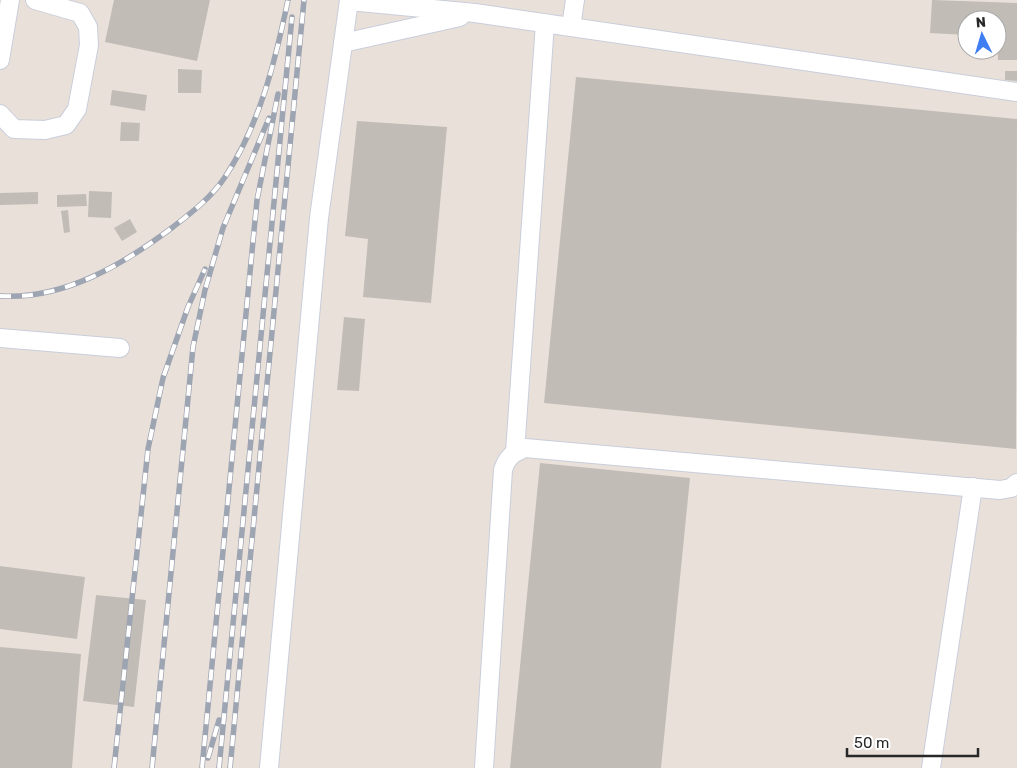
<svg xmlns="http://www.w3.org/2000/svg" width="1017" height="768" viewBox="0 0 1017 768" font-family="Rubik,sans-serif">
<rect width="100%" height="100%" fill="#eae0da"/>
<g fill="#c2bcb6">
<polygon points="114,0 210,0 197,61 105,42"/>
<polygon points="932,0 1017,3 1017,60 998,60 997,20 967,20 967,35 930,33"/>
<polygon points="178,69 202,70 201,93 178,93"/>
<polygon points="1005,71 1017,71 1017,81 1005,80"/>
<polygon points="576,77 1017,119 1016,449 544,403"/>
<polygon points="112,90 147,95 145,111 110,105"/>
<polygon points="357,121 447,127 431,303 363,297 368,239 345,236"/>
<polygon points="121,122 140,123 139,141 120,141"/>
<polygon points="89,191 112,192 111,218 88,217"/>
<polygon points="38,192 38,204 0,205 0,193"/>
<polygon points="86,194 87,206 57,207 57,195"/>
<polygon points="68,210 70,232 64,233 61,211"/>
<polygon points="130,219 137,232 122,241 114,228"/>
<polygon points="344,317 365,319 359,391 337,390"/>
<polygon points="540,463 690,478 661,768 510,768"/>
<polygon points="0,566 85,577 77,639 0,629"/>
<polygon points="96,595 146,600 134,707 83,701"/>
<polygon points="0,647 81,654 72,768 0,768"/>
</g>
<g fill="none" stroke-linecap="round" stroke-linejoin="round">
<g stroke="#c8ceda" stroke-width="20">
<g id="minor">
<polyline points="349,1 475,13 1017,92"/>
<polyline points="571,27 575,0"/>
<polyline points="343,43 460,17"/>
<polyline points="0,60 10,0"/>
<polyline points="0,114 14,129 45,130 66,125 77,109 89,45 88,27 80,13 35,0"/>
<polyline points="0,338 120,348"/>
<polyline points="515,452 545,23"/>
<polyline points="269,768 319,218 349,0"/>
<path d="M484 768 503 470C507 457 513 453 525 448L1000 490 1011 488 1017 483"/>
<polyline points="931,768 973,487"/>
</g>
</g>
<use href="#minor" stroke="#fff" stroke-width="18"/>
<g stroke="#9da4b2" stroke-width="5.5">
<g id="rail">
<path d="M0 296C64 300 124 264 173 227 191 213 212 197 225 177 260 124 275 62 288 0"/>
<polyline points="208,758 219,720"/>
<polyline points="114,768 148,449 163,378 188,307 205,269"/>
<polyline points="152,768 193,347 205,290 223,228 269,118"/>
<polyline points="202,768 257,200 278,94"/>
<polyline points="219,768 292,17"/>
<polyline points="230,768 304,0"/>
</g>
</g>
<use href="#rail" stroke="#fff" stroke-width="4" stroke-dasharray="11" stroke-linecap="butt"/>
</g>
<g transform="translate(982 35) rotate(355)"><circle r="24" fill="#ffffff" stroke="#a9a9a9"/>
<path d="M0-4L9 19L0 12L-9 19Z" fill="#3f7ef2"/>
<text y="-8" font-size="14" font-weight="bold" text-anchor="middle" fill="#282828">N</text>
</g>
<path d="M847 748v8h131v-8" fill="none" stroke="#282828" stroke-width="2.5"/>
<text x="854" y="748" font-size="15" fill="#282828" stroke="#ffffff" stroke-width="4" paint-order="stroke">50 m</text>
</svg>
